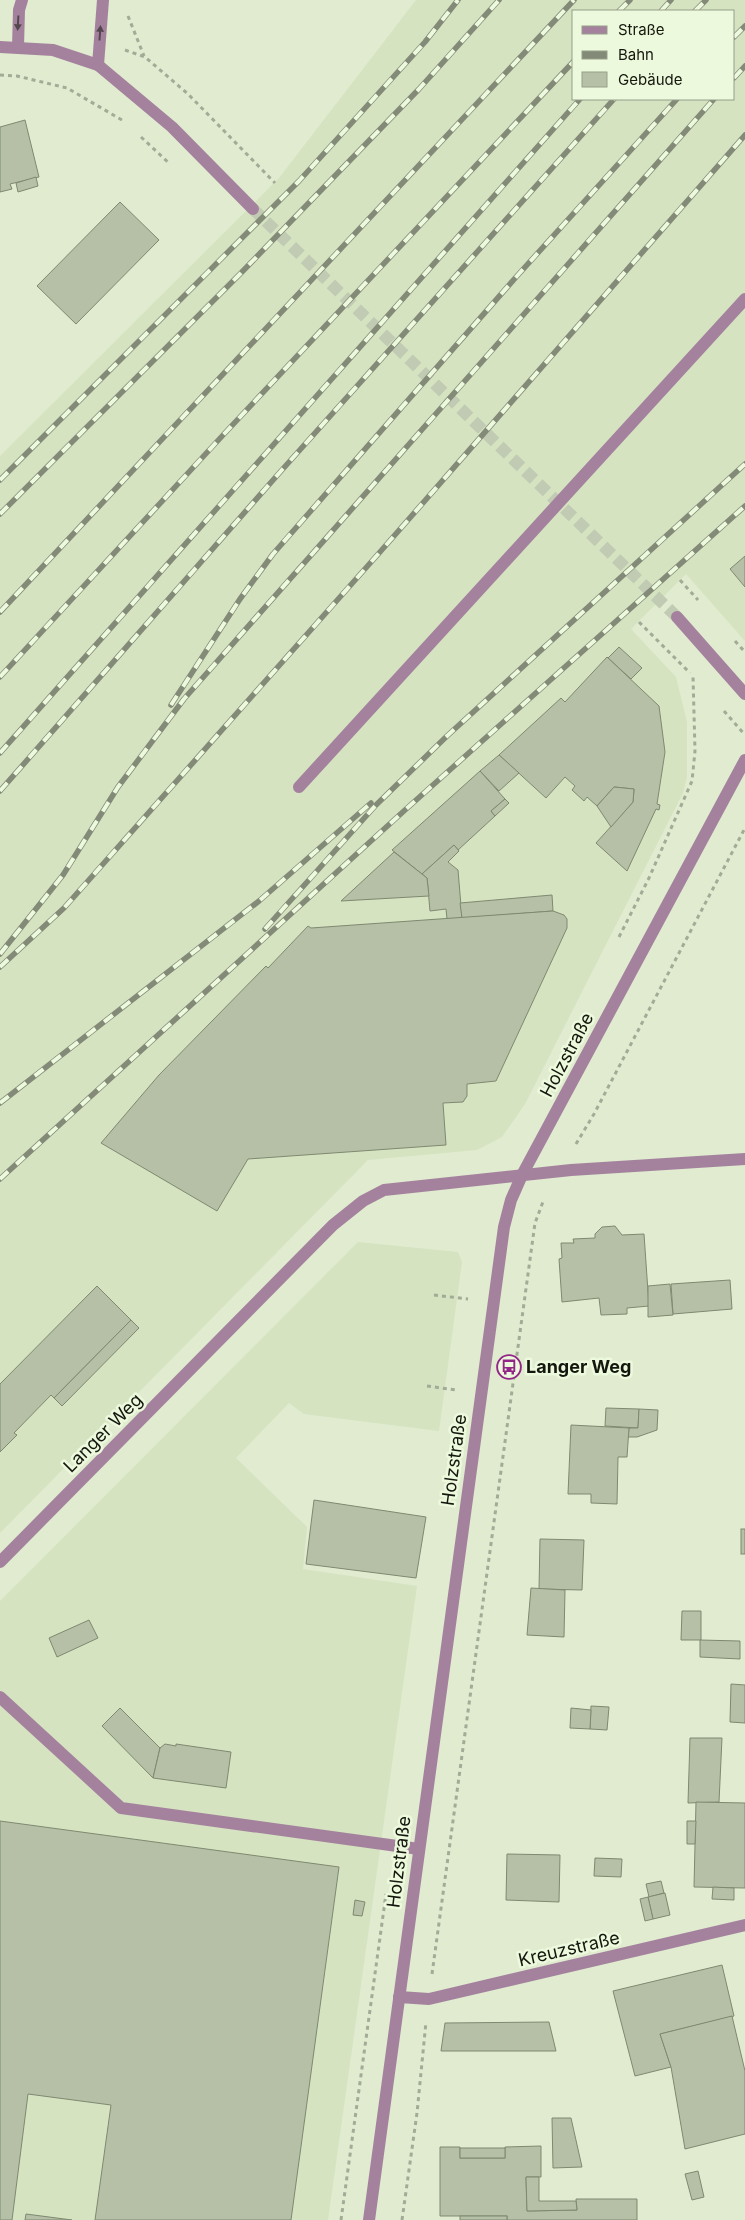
<svg xmlns="http://www.w3.org/2000/svg" width="745" height="2220" viewBox="0 0 745 2220" font-family="Inter,sans-serif">
<rect width="100%" height="100%" fill="#e0ebd0"/>
<g fill="#d5e3c1" fill-rule="evenodd">
<path d="M416 0H745V641L686 574 631 629 676 677 687 722V777L683 793 525 1104 502 1137 477 1150 368 1160 0 1533V456L279 178ZM574 11H734V99H574Z"/>
<polygon points="358,1242 458,1252 462,1262 439,1431 304,1414 289,1403 236,1458 307,1527 303,1569 417,1586 328,2220 0,2220 0,1601"/>
</g>
<g fill="#b5c0a6" stroke="#7f8970">
<polygon points="25,120 39,177 10,184 12,189 0,192 0,127"/>
<polygon points="36,177 38,186 18,192 16,183"/>
<polygon points="120,202 159,240 76,324 37,286"/>
<polygon points="745,556 745,587 730,569"/>
<polygon points="619,647 642,668 631,679 608,658"/>
<polygon points="607,657 659,706 665,752 657,804 660,805 659,810 656,809 627,871 596,843 633,802 634,789 614,787 597,806 587,797 584,801 572,790 575,786 565,777 546,798 499,755 561,698 565,702"/>
<polygon points="499,755 519,773 499,791 480,771"/>
<polygon points="480,771 505,799 491,811 495,816 458,850 454,845 422,874 392,850"/>
<polygon points="614,787 634,789 633,802 611,827 597,806"/>
<polygon points="505,799 509,803 495,816 491,811"/>
<polygon points="454,845 459,851 448,862 458,870 462,918 447,919 446,909 430,911 427,878 422,874"/>
<polygon points="394,852 427,878 429,896 341,901"/>
<polygon points="552,895 553,911 462,918 460,903"/>
<polygon points="553,911 564,915 567,919 567,928 496,1081 467,1084 467,1096 463,1102 443,1103 446,1145 248,1159 217,1211 101,1143 159,1075 266,966 268,968 308,926 311,928"/>
<polygon points="615,1226 622,1235 644,1234 649,1306 627,1308 627,1314 601,1315 599,1298 562,1302 559,1259 562,1258 561,1243 574,1243 573,1239 595,1238 595,1234 602,1227"/>
<polygon points="730,1280 732,1309 673,1314 671,1284"/>
<polygon points="670,1284 673,1315 648,1317 648,1286"/>
<polygon points="97,1286 131,1320 54,1398 51,1395 14,1433 17,1435 0,1452 0,1384"/>
<polygon points="131,1320 139,1328 62,1406 54,1398"/>
<polygon points="606,1408 639,1409 638,1428 605,1426"/>
<polygon points="639,1409 658,1410 657,1430 637,1437 628,1437 629,1428 638,1428"/>
<polygon points="571,1425 629,1428 627,1457 618,1457 617,1504 591,1503 591,1494 568,1494"/>
<polygon points="314,1500 426,1517 416,1578 306,1564"/>
<rect x="741" y="1529" width="4" height="25"/>
<polygon points="540,1539 584,1540 582,1590 539,1589"/>
<polygon points="531,1588 565,1590 564,1637 527,1635"/>
<polygon points="682,1611 701,1611 701,1640 681,1640"/>
<polygon points="89,1620 98,1638 57,1657 49,1638"/>
<polygon points="700,1640 740,1641 740,1659 700,1657"/>
<polygon points="731,1684 745,1685 745,1723 730,1722"/>
<polygon points="591,1706 609,1707 607,1730 590,1729"/>
<polygon points="120,1708 160,1748 153,1778 102,1726"/>
<polygon points="571,1708 591,1710 590,1729 570,1728"/>
<polygon points="690,1738 722,1738 719,1802 688,1803"/>
<polygon points="165,1744 176,1746 176,1744 231,1752 226,1788 153,1778 160,1748"/>
<polygon points="696,1802 745,1803 745,1888 694,1887"/>
<polygon points="0,1821 339,1867 291,2220 95,2220 111,2105 28,2094 12,2220 0,2220"/>
<polygon points="687,1821 696,1821 695,1844 687,1844"/>
<polygon points="507,1854 560,1855 559,1902 506,1900"/>
<polygon points="595,1858 622,1859 621,1877 594,1876"/>
<polygon points="661,1881 664,1893 649,1897 646,1884"/>
<polygon points="713,1887 734,1888 734,1900 712,1899"/>
<polygon points="665,1893 670,1915 653,1919 648,1897"/>
<polygon points="648,1897 653,1919 645,1921 640,1899"/>
<polygon points="355,1900 365,1902 362,1916 353,1915"/>
<polygon points="722,1965 734,2016 660,2034 671,2067 635,2076 613,1991"/>
<polygon points="732,2016 745,2071 745,2134 685,2149 671,2067 660,2034"/>
<polygon points="549,2022 556,2051 441,2051 445,2023"/>
<polygon points="552,2118 571,2118 582,2167 553,2168"/>
<polygon points="541,2146 541,2177 526,2177 527,2211 577,2210 576,2199 637,2199 637,2220 507,2220 507,2216 440,2216 440,2147 460,2147 460,2158 505,2158 505,2147"/>
<rect x="460" y="2148" width="45" height="10"/>
<polygon points="698,2171 704,2197 692,2200 685,2174"/>
<polygon points="526,2177 539,2177 539,2201 576,2201 577,2210 527,2211"/>
<polygon points="26,2214 72,2220 25,2220"/>
<rect x="460" y="2216" width="47" height="4"/>
</g>
<g fill="none" stroke-linecap="round" stroke-linejoin="round">
<polyline stroke="#c1cbb3" stroke-width="12" stroke-dasharray="12 6" stroke-linecap="butt" points="253,209 677,617"/>
<g stroke="#a2ab96" stroke-width="3" stroke-dasharray="4 4" stroke-linecap="butt">
<polyline points="128,16 144,56"/>
<polyline points="125,50 145,57 188,94 275,183"/>
<polyline points="0,75 17,76 67,88 122,120"/>
<polyline points="141,137 170,164"/>
<polyline points="680,580 698,600"/>
<polyline points="639,622 690,673"/>
<polyline points="735,641 745,652"/>
<polyline points="724,711 745,735"/>
<polyline points="619,937 649,878 692,781 695,751 693,676"/>
<polyline points="576,1144 594,1114 745,828"/>
<polyline points="434,1295 468,1299"/>
<polyline points="427,1386 456,1390"/>
<polyline points="432,1974 535,1223 544,1199"/>
<polyline points="341,2220 386,1894"/>
<polyline points="402,2220 417,2113 426,2022"/>
</g>
<g stroke="#a4829e" stroke-width="12">
<polyline points="0,47 53,50 98,65 172,127 253,209"/>
<polyline points="18,47 19,10 22,0"/>
<polyline points="98,65 103,0"/>
<polyline points="677,617 745,694"/>
<polyline points="299,787 745,299"/>
<polyline points="0,1562 333,1225 363,1201 384,1190 571,1170 745,1159"/>
<polyline points="0,1697 121,1808 419,1849"/>
<polyline points="399,1997 429,1999 745,1925"/>
<polyline points="369,2220 504,1227 511,1200 522,1175 745,760"/>
</g>
<g stroke="#838a77" stroke-width="5.5">
<g id="rail">
<polyline points="619,11 630,0"/>
<polyline points="661,11 671,0"/>
<polyline points="695,11 706,0"/>
<polyline points="734,37 745,26"/>
<polyline points="734,78 745,66"/>
<polyline points="0,480 299,181 425,42 458,0"/>
<polyline points="0,514 240,274 419,89 499,0"/>
<polyline points="0,612 574,0"/>
<polyline points="0,677 224,434 574,61"/>
<polyline points="171,705 240,599 273,554 517,276 677,99"/>
<polyline points="0,753 580,99"/>
<polyline points="0,791 281,471 614,99"/>
<polyline points="265,929 376,805 447,736 745,464"/>
<polyline points="0,954 63,875 118,787 184,699 714,99"/>
<polyline points="0,967 64,908 380,552 745,135"/>
<polyline points="0,1103 259,901 371,803"/>
<polyline points="0,1179 405,810 745,506"/>
</g>
</g>
<use href="#rail" stroke="#edf9dd" stroke-width="4" stroke-dasharray="11" stroke-linecap="butt"/>
</g>
<defs><path id="oneway-solid" d="M-6-.8H1V-3.2L6.5 0L1 3.2V.8H-6Z" transform="scale(1.25)"/></defs>
<g fill="#55474f">
<use href="#oneway-solid" transform="translate(18 23) rotate(93)"/>
<use href="#oneway-solid" transform="translate(100 33) rotate(-86)"/>
</g>
<defs>
<g id="bus-ring" transform="scale(1.25)"><circle r="9.5" fill="#edf9dd" stroke="#922587" stroke-width="1.5"/><path d="M-5-6H5V4H4V6H2V4H-2V6H-4V4H-5ZM-3.5-4V0h7V-4ZM-3.5 1.2v1.5H-2V1.2ZM2 1.2v1.5H3.5V1.2Z" fill="#922587"/></g>
</defs>
<g fill-rule="evenodd">
<use href="#bus-ring" x="509" y="1367"/>
</g>
<g text-anchor="middle" stroke-width="5" stroke-linejoin="round" paint-order="stroke">
<g font-size="18" fill="#14170e" stroke="#edf9dd">
<text transform="translate(567 1055) rotate(-62)" y="6">Holzstraße</text>
<text transform="translate(103 1433) rotate(-45)" y="6">Langer Weg</text>
<text transform="translate(454 1460) rotate(-82)" y="6">Holzstraße</text>
<text transform="translate(399 1862) rotate(-83)" y="6">Holzstraße</text>
<text transform="translate(569 1949) rotate(-13)" y="6">Kreuzstraße</text>
</g>
<g font-size="18" font-weight="bold" fill="#14170e" stroke="#edf9dd" text-anchor="start">
<text x="526" y="1373">Langer Weg</text>
</g>
</g>
<rect x="572" y="10" width="162" height="90" fill="#edf9dd" stroke="#969f8a"/>
<rect x="582" y="26" width="25" height="8" fill="#a4829e" stroke="#969f8a"/>
<text x="618" y="35" font-size="15" fill="#14170e">Straße</text>
<rect x="582" y="51" width="25" height="8" fill="#838a77" stroke="#969f8a"/>
<text x="618" y="60" font-size="15" fill="#14170e">Bahn</text>
<rect x="582" y="72" width="25" height="15" fill="#b5c0a6" stroke="#969f8a"/>
<text x="618" y="85" font-size="15" fill="#14170e">Gebäude</text>
</svg>
